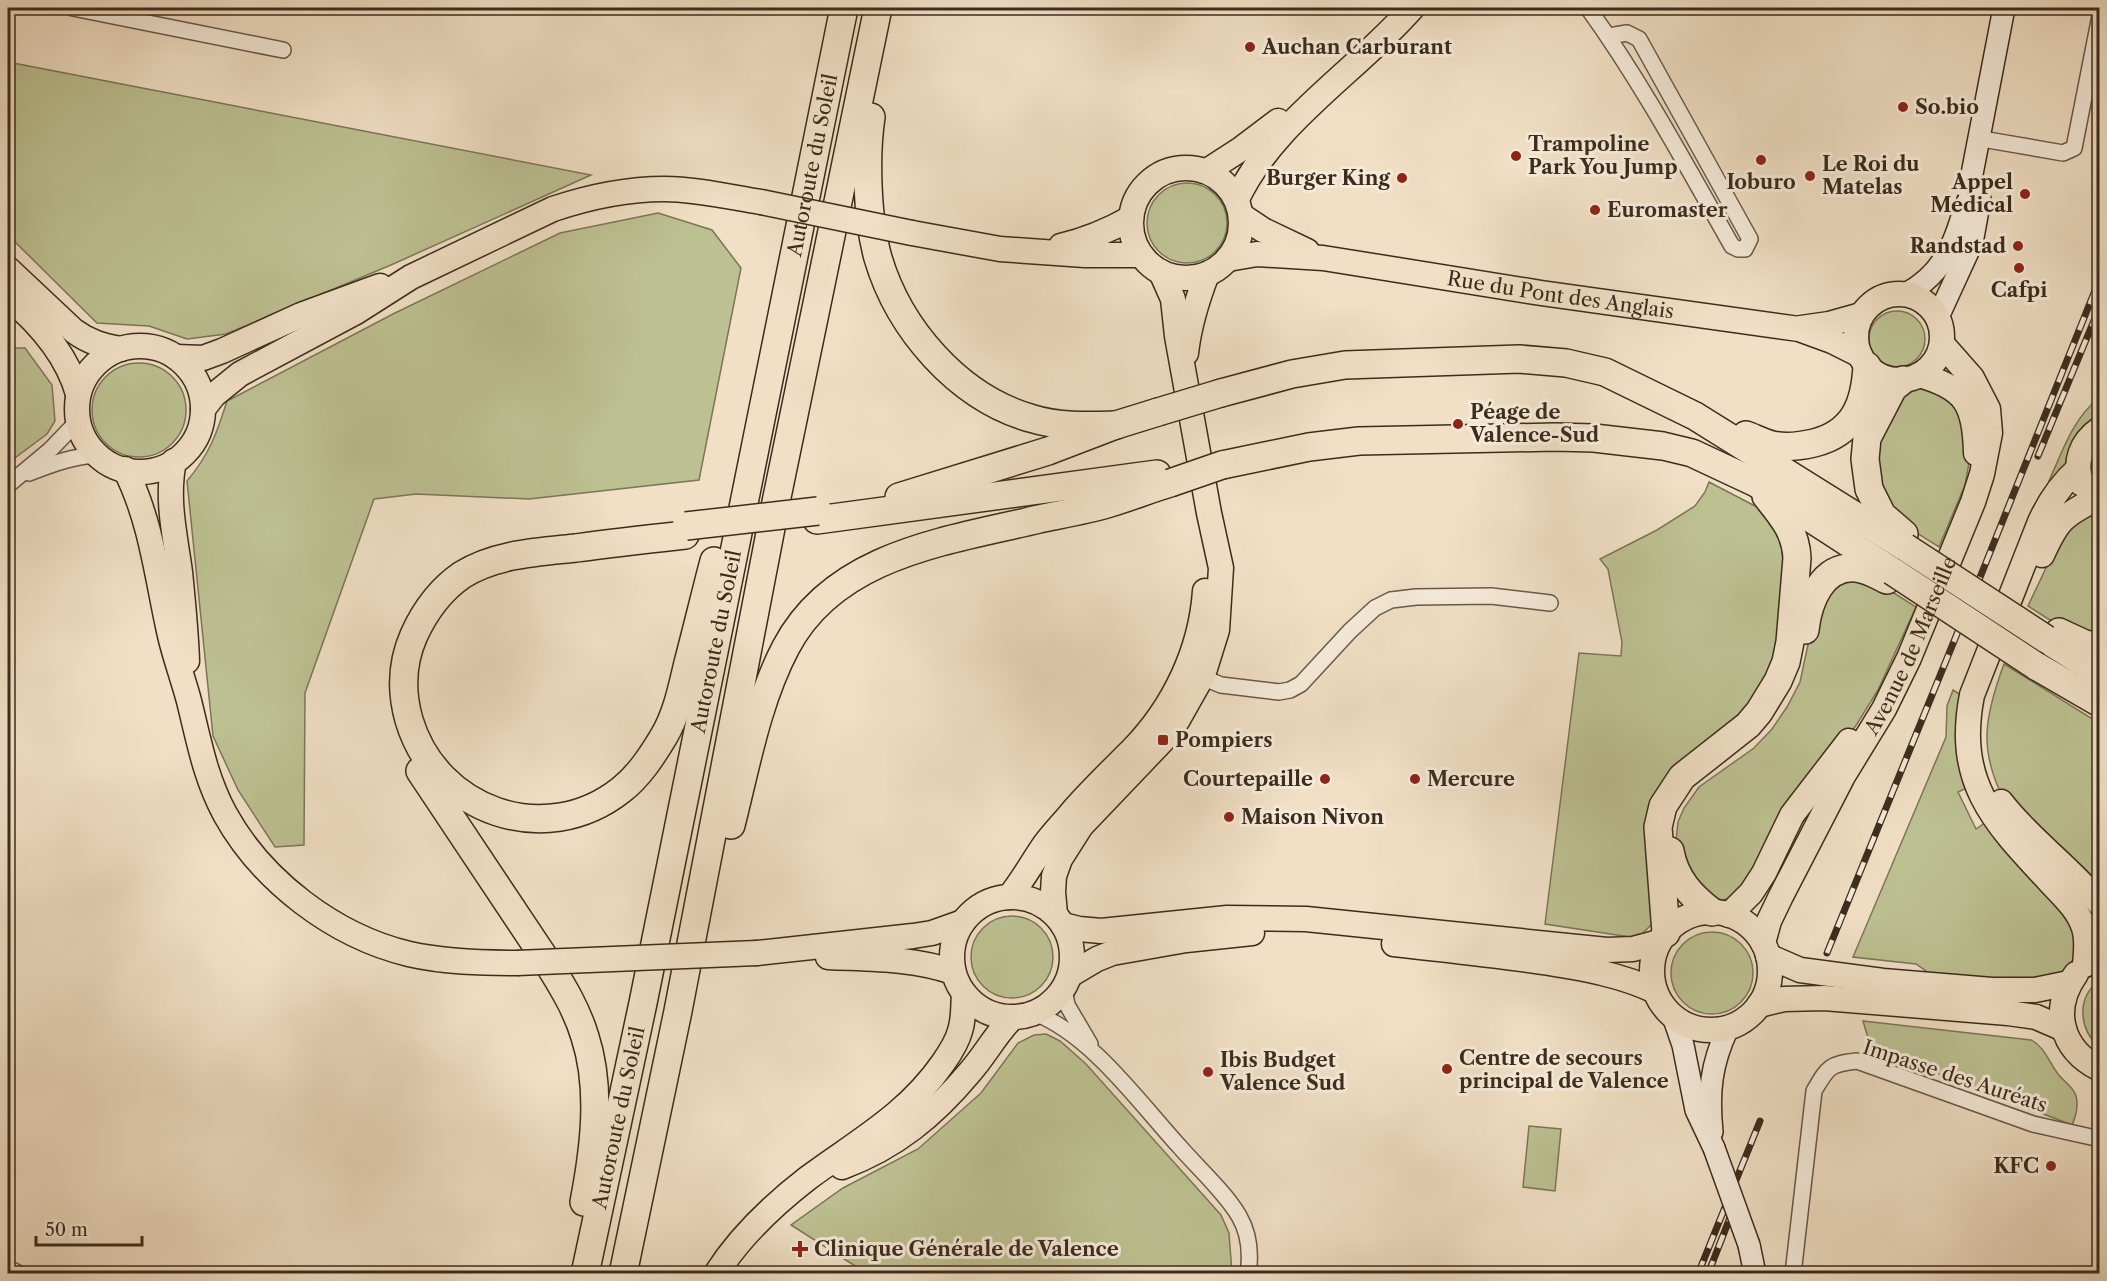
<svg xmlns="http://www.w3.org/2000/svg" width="2107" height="1281" viewBox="0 0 2107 1281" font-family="'Libre Caslon Text',serif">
<rect width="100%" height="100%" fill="#f1e0c6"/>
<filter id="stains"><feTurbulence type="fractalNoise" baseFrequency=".00333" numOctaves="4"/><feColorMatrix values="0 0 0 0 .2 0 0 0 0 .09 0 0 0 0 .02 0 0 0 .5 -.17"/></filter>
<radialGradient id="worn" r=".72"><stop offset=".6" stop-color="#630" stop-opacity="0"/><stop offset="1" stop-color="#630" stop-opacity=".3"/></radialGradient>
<g fill="#bdc192" stroke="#7c7658" stroke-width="1.5">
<polygon points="8,62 591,175 391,265 226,334 187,339 149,326 97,323 8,235"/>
<circle cx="1187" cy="223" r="40"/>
<path d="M658 213 712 230 741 268 699 480 529 499 416 494 374 499 305 693 304 845 275 847 238 790 213 736 187 481C209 455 217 433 227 401L393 314 560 233Z"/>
<circle cx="1897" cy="339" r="28"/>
<polygon points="8,348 25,348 52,385 55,421 47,434 8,463"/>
<circle cx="139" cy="410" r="47"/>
<polygon points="1921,385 1949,394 1967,427 1969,463 1965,485 1939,547 1896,520 1877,490 1880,429 1905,390"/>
<path d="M2099 398V417C2074 424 2073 448 2064 468 2062 473 2056 479 2053 484L2049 481C2062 452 2073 418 2099 398Z"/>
<polygon points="1709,482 1757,507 1778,523 1785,538 1782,647 1753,711 1681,767 1652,924 1642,934 1630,937 1545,924 1579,653 1621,656 1622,642 1608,569 1600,559 1657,530 1695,506 1705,492"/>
<polygon points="2086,515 2099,517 2099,638 2053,622 2028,606 2065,528"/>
<polygon points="1858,577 1883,586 1916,607 1878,690 1857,724 1758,860 1737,895 1724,900 1713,898 1694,886 1676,841 1678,822 1684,808 1699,787 1754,748 1772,729 1787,707 1800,682 1815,612 1830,585"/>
<path d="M2004 664 2099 723V892L2006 804C1978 751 1984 718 2004 664Z"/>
<polygon points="1953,690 1966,698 1971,786 1958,792 1976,829 1989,820 2074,928 2076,953 2072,961 2061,973 2040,983 1929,973 1916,964 1853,957 1946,737 1947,706"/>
<circle cx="1012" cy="957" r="41"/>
<circle cx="1712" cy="973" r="41"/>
<path d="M2099 981V1047C2079 1029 2076 998 2099 981Z"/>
<path d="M1863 1021 2031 1040C2044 1046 2049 1062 2058 1074 2064 1082 2073 1086 2076 1096 2079 1107 2076 1116 2072 1125L1871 1048Z"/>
<polygon points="1046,1034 1060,1041 1086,1064 1221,1215 1229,1233 1232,1273 866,1273 791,1225 843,1188 918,1149 981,1093 1018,1043 1034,1035"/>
<polygon points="1529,1126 1561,1129 1555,1191 1523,1187"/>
</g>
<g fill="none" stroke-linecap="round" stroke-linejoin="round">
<g stroke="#695947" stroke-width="18">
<g id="street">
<polyline points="73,8 283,50"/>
<path d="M1588 8C1642 83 1686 165 1732 246L1738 249H1745L1750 239 1639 39 1627 33 1609 36"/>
<polyline points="1988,140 2063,153 2074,148 2100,16"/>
<path d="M29 473C52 464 73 456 98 455"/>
<polyline points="8,485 50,450 78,421"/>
<polyline points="1197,671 1209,680 1221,685 1279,692 1290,690 1301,684 1350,631 1375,608 1391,600 1416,597 1491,596 1550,603"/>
<polyline points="1064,989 1067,1005 1090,1044"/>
<path d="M1035 1013C1092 1036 1138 1101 1179 1146 1197 1167 1225 1192 1239 1216 1249 1233 1251 1254 1248 1274"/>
<polyline points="8,1268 20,1274"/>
<path d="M1793 1274 1814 1091C1828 1067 1829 1064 1857 1061L2033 1124 2100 1139"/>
</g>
</g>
<g stroke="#3c2c1d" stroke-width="24">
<g id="secondary">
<path d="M1906 294C1946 272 1955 241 1967 200L2004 8"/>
<polyline points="1938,317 1972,243 1980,199"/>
<polyline points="1673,1016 1683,1045 1696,1110 1714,1148"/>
<path d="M1712 1132C1708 1092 1711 1064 1728 1028"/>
<polyline points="1749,1245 1755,1274"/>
</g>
</g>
<g stroke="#3c2c1d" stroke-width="27">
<g id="primary">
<circle cx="1186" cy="223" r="55"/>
<polyline points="1207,171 1241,149 1278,121"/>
<path d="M1237 199C1273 122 1357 71 1412 8"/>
<polyline points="1242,216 1263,230 1307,251"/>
<polyline points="912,233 1000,249 1085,255 1141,255"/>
<path d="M1061 246C1086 240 1108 231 1131 218"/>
<path id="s1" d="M1228 259 1257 254 1323 258 1541 293 1799 329 1832 341 1860 355"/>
<path d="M8 269 74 331C89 342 103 346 121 349"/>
<circle cx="1899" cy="337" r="43"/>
<path d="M8 297C39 323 67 354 78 394"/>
<polyline points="1801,328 1829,324 1861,315"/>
<circle cx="140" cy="409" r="63"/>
<path d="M1186 353C1189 326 1197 300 1207 274"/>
<polyline points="176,357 203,358 222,351 301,315 380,286"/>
<path d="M1919 375C1966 388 1975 405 1976 453"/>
<path d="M203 409 214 395 240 374 356 312 411 277 553 209C589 197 626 189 664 189 696 189 730 197 761 202"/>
<path d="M174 461C166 499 175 535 180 572 183 602 186 631 187 661"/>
<path d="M125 469C151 520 157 577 169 631 174 655 183 678 189 701 199 741 205 777 225 814 262 881 334 936 409 954 444 962 481 963 517 963"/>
<path d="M2078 469C2061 484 2049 502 2040 522L1972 695C1955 782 1993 821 2049 881 2062 895 2078 909 2084 928 2088 941 2086 952 2085 965"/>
<path d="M2082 484C2073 463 2081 442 2100 429"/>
<path d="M2042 555C2057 522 2062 516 2094 500"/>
<path d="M2001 802C2030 840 2070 867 2100 904"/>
<circle cx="1012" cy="957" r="60"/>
<path d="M1009 897C1023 880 1033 861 1045 844 1053 833 1063 823 1072 812 1091 790 1112 770 1132 750 1174 707 1201 650 1205 591"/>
<circle cx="1711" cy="971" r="59"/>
<polyline points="1055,914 1053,892 1054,876 1060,859 1081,826 1163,740 1177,721 1203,675 1217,630 1221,568 1209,513 1177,336 1173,299 1161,272"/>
<polyline points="1729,915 1751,893 1764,873 1792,815 1849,741"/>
<polyline points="1063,925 1079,929 1101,931 1227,918 1306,919 1607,950 1633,949 1659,942"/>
<path id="s2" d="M1763 943 1769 921 1781 896 1843 776 1884 709 1909 658 1973 502 1982 474 1990 433 1988 409 1972 378 1942 344"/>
<path d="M1394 944C1446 950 1498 955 1549 963 1586 969 1621 975 1655 991"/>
<polyline points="757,953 913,936 932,933 963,922"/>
<polyline points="1768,956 1800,970 1883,981 1992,990 2035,990 2069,983"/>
<path d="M828 957C870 959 913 958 953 972"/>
<path d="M2076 974C2051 1009 2060 1049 2100 1069"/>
<polyline points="1070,975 1097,959 1112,953 1186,940 1252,933"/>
<polyline points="1759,1005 1784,999 1824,998 2008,1013 2036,1017 2064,1029"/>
<path d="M842 1167C896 1147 934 1115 970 1072 985 1055 996 1034 1012 1018"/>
<path d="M716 1274C740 1236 773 1205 808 1178 858 1141 907 1115 943 1063 950 1053 957 1042 960 1031 964 1019 963 1006 964 994"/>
</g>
</g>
<g stroke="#3c2c1d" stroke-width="30">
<g id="highway">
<path d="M871 117C865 157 867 219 878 258 899 329 958 397 1030 418 1058 427 1087 426 1116 425"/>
<polyline points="1903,380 1893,388 1867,438 1865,459 1869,489 1882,515 1904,534"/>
<polyline points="1221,393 1292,374 1345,365 1519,359 1566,363 1605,372 1695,416 1905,547"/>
<path d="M1746 435C1754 438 1764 443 1772 445 1786 448 1801 446 1814 443 1854 433 1865 404 1867 366"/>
<polyline points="1222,465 1309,447 1359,441 1555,437 1594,438 1663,446 1692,453 1756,483 1892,571"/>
<polyline points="899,497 1048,451 1116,425 1158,412"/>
<polyline points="817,520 1157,474"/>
<path d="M685 535C649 539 613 543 576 548 538 552 495 554 462 575 440 590 425 611 414 635 402 662 401 692 409 720 436 811 545 850 621 790 639 776 652 756 664 736 677 714 682 688 688 663 697 629 705 595 714 561"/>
<path d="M1805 630C1808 602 1822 565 1856 568 1867 569 1877 575 1887 580"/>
<polyline points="2059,632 2085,644 2100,647"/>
<polyline points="2046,639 2100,673"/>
<polyline points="2036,666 2100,703"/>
<path d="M420 771 548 963C563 987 577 1010 585 1037 602 1089 594 1150 584 1202"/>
<path d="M731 825C746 766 757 702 786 647 835 554 947 541 1039 519 1063 514 1087 510 1110 503 1130 497 1150 489 1170 483"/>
<path d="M1670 851C1675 879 1691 896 1712 912"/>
<path d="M1666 933 1658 827 1663 806 1682 777 1748 725 1759 712 1778 681 1786 662 1790 642 1797 558C1796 532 1782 516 1766 496"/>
<path id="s3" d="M585 1274 643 1003 844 8"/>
<polyline points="623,1274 678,1011 776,502 878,8"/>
</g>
</g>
<use href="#street" stroke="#f6ebda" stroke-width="15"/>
<use href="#secondary" stroke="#f6ebda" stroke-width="21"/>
<use href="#primary" stroke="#f1e0c6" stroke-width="24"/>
<use href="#highway" stroke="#f1e0c6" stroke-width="27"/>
<g stroke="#3c2c1d" stroke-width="7">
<g id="rail">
<polyline points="2038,456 2100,306"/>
<polyline points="1827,953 1983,570 2100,278"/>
<polyline points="1698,1274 1760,1121"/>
<polyline points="1708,1274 1733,1210"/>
</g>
</g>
<use href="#rail" stroke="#f6ebda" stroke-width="4.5" stroke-dasharray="14" stroke-linecap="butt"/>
<g stroke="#3c2c1d" stroke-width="24" stroke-linecap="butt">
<polyline id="secondary-bridge" points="1714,1148 1749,1245"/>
</g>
<g stroke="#3c2c1d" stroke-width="27" stroke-linecap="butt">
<g id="primary-bridge">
<polyline points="761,202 912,233"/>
<polyline points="517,963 757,953"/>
</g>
</g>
<g stroke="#3c2c1d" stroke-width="30" stroke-linecap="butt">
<g id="highway-bridge">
<polyline points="1158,412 1221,393"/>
<polyline points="1170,483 1222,465"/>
<polyline points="686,526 818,511"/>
<polyline points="1905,547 2046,639"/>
<polyline points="1892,571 2036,666"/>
</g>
</g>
<use href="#secondary-bridge" stroke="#f6ebda" stroke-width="21"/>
<use href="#primary-bridge" stroke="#f1e0c6" stroke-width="24"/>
<use href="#highway-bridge" stroke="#f1e0c6" stroke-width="27"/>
</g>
<g fill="#8f2418" stroke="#f6ebda" stroke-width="2">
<circle cx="1250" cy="47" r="6"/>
<circle cx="1903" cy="107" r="6"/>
<circle cx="1516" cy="156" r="6"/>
<circle cx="1761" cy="160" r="6"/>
<circle cx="1810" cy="176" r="6"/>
<circle cx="1402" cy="178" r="6"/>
<circle cx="2025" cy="194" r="6"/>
<circle cx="1595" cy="210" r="6"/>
<circle cx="2018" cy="246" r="6"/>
<circle cx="2019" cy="268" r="6"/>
<circle cx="1458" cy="424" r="6"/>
<rect x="1157" y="734" width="12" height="12" rx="3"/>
<circle cx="1325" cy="779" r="6"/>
<circle cx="1415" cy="779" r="6"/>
<circle cx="1229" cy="817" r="6"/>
<circle cx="1447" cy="1069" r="6"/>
<circle cx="1208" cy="1072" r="6"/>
<circle cx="2051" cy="1166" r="6"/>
<path d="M797 1240h6v6h6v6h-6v6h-6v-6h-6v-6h6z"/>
</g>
<g text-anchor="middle" stroke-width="6" stroke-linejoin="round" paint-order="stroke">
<g font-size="20" font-weight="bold" fill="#3c2c1d" stroke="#f6ebda" text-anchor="start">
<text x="1262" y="54">Auchan Carburant</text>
<text x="1915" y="114">So.bio</text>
<text x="1528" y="151">Trampoline<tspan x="1528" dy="23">Park You Jump</tspan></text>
<text x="1822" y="171">Le Roi du<tspan x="1822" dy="23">Matelas</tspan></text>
<text x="1390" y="185" text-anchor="end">Burger King</text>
<text x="1761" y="189" text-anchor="middle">Ioburo</text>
<text x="2013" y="189" text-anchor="end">Appel<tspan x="2013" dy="23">Médical</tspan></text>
<text x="1607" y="217">Euromaster</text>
<text x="2006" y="253" text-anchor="end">Randstad</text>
<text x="2019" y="297" text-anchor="middle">Cafpi</text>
<text x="1470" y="419">Péage de<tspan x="1470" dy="23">Valence-Sud</tspan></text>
<text x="1175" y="747">Pompiers</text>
<text x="1313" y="786" text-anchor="end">Courtepaille</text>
<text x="1427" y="786">Mercure</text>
<text x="1241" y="824">Maison Nivon</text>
<text x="1459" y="1065">Centre de secours<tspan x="1459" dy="23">principal de Valence</tspan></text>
<text x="1220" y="1067">Ibis Budget<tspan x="1220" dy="23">Valence Sud</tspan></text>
<text x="2039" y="1173" text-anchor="end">KFC</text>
<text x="814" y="1256">Clinique Générale de Valence</text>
</g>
<g font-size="20" fill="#3c2c1d" stroke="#f6ebda">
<text dy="7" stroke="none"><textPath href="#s3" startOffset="1132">Autoroute du Soleil</textPath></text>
<text dy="7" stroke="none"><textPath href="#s1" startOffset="336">Rue du Pont des Anglais</textPath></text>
<text dy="7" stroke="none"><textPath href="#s3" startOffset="646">Autoroute du Soleil</textPath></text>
<text dy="7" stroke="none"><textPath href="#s2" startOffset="333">Avenue de Marseille</textPath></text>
<text transform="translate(1955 1076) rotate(18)" y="7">Impasse des Auréats</text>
<text dy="7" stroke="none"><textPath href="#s3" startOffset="160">Autoroute du Soleil</textPath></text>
</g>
</g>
<rect width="2107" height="1281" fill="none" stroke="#f1e0c6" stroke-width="30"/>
<rect x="9" y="9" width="2089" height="1263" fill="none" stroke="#3c2c1d" stroke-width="3"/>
<rect x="15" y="15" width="2077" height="1251" fill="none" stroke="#3c2c1d" stroke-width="1.5"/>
<path d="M36 1236v9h106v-9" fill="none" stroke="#3c2c1d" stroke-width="3"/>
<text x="45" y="1236" font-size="18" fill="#3c2c1d" stroke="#f6ebda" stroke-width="4.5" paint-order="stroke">50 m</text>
<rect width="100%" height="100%" filter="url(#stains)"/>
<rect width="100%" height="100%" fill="url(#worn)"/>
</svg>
